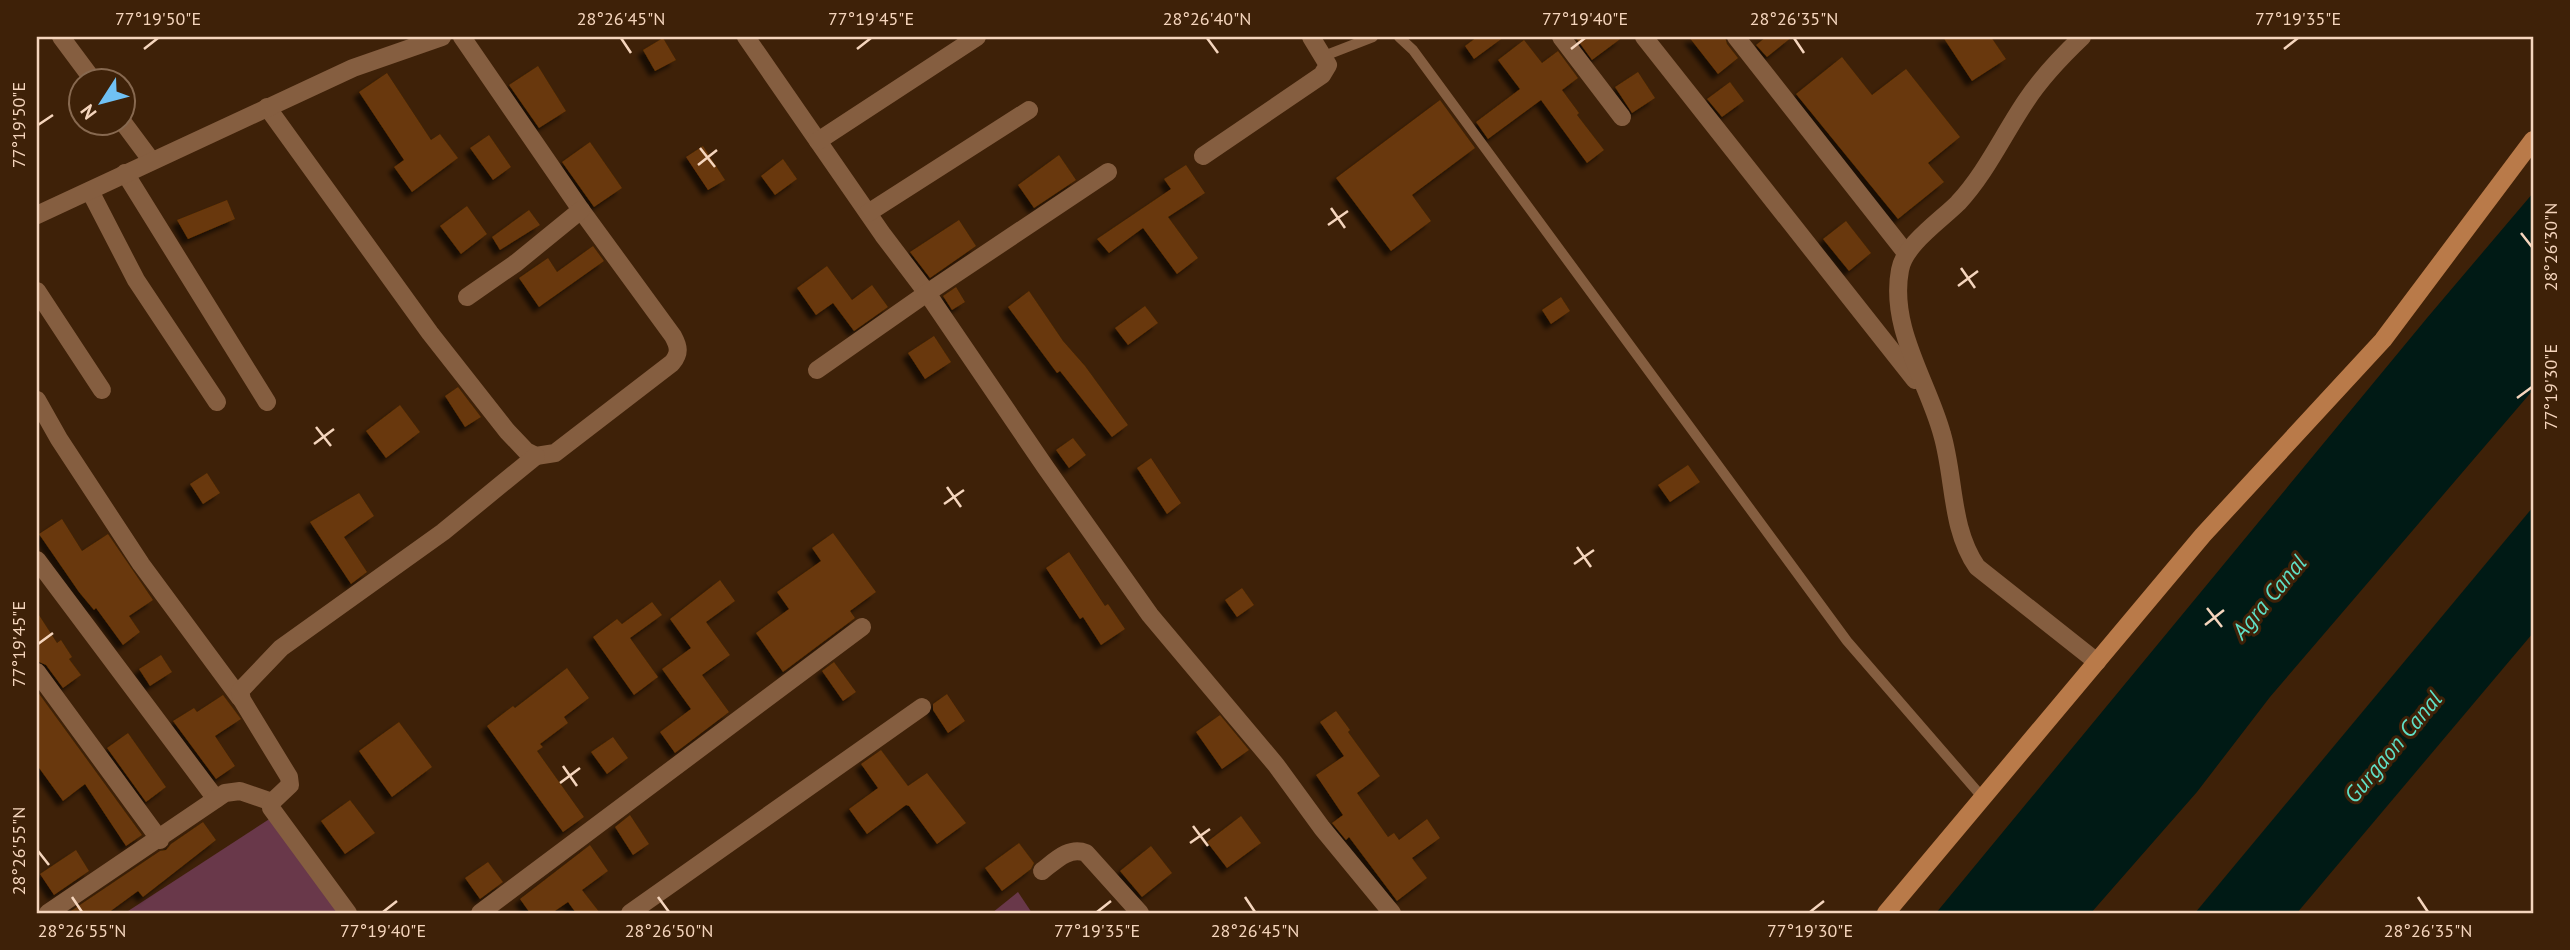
<svg xmlns="http://www.w3.org/2000/svg" width="2570" height="950" viewBox="0 0 2570 950" font-family="'PT Sans',sans-serif">
<defs>
<filter id="shadow"><feDropShadow dx="-5.5" dy="5.5" stdDeviation="2" flood-color="#0009"/></filter>
</defs>
<rect width="100%" height="100%" fill="#3e2108"/>
<g fill="#69384a">
<polygon points="274,816 343,913 125,913"/>
<polygon points="1018,892 1032,913 992,913"/>
</g>
<g fill="#001a15">
<polygon points="2533,193 2533,390 2270,697 2197,792 2091,913 1936,913 2427,318"/>
<polygon points="2533,507 2533,633 2297,913 2195,913"/>
</g>
<g fill="#693808" filter="url(#shadow)">
<polygon points="1477,37 1504,37 1474,59 1465,46"/>
<polygon points="1578,37 1623,37 1592,60 1576,38"/>
<polygon points="1689,37 1725,37 1727,44 1738,58 1718,74"/>
<polygon points="1766,37 1792,37 1767,57 1756,45"/>
<polygon points="1943,37 1991,37 2006,59 1972,81"/>
<polygon points="663,38 676,60 655,71 643,50"/>
<polygon points="1524,40 1542,63 1558,51 1578,78 1562,90 1579,113 1577,115 1604,150 1587,163 1541,100 1488,139 1476,122 1520,89 1498,60"/>
<polygon points="1842,57 1872,95 1906,69 1960,137 1928,163 1944,182 1898,219 1796,94"/>
<polygon points="538,66 566,111 539,128 509,85"/>
<polygon points="1638,72 1655,98 1632,113 1615,87"/>
<polygon points="387,73 431,140 440,134 458,158 412,192 394,167 404,160 359,92"/>
<polygon points="1730,82 1744,101 1722,117 1707,99"/>
<polygon points="1440,100 1475,148 1412,195 1431,221 1391,251 1336,178"/>
<polygon points="489,135 511,167 493,180 470,148"/>
<polygon points="590,142 622,188 594,207 562,162"/>
<polygon points="703,146 725,180 708,190 686,157"/>
<polygon points="1059,155 1076,180 1034,208 1018,185"/>
<polygon points="783,159 797,179 775,195 761,176"/>
<polygon points="1186,165 1205,193 1168,217 1198,258 1177,274 1143,228 1109,253 1097,239 1171,189 1164,179"/>
<polygon points="227,200 235,219 188,239 177,220"/>
<polygon points="467,206 487,234 461,254 440,226"/>
<polygon points="529,210 540,225 500,250 492,237"/>
<polygon points="959,220 976,246 930,278 910,252"/>
<polygon points="1846,221 1871,253 1849,271 1823,239"/>
<polygon points="593,246 604,261 539,307 519,278 548,258 557,272"/>
<polygon points="827,266 852,300 872,285 888,307 854,331 833,303 816,315 797,288"/>
<polygon points="956,287 965,302 952,310 943,296"/>
<polygon points="1029,291 1063,341 1085,366 1128,425 1112,437 1060,371 1057,373 1008,307"/>
<polygon points="1561,297 1570,311 1551,324 1542,310"/>
<polygon points="1145,306 1158,323 1128,345 1115,328"/>
<polygon points="934,336 951,362 925,379 908,353"/>
<polygon points="458,387 481,417 465,427 445,396"/>
<polygon points="400,405 420,432 386,458 366,431"/>
<polygon points="1073,438 1086,455 1069,468 1056,450"/>
<polygon points="1151,458 1181,503 1167,514 1137,468"/>
<polygon points="1688,465 1700,482 1670,502 1658,485"/>
<polygon points="207,473 220,493 203,504 190,484"/>
<polygon points="359,493 374,516 344,537 367,572 351,584 310,522"/>
<polygon points="62,519 82,551 108,534 153,600 129,616 140,632 123,645 96,608 94,610 79,592 39,534"/>
<polygon points="833,533 876,592 850,611 855,618 783,672 756,633 789,609 777,592 821,561 812,548"/>
<polygon points="1069,552 1105,606 1108,604 1125,629 1101,645 1083,617 1080,619 1046,568"/>
<polygon points="720,580 735,601 706,622 730,655 702,675 729,712 675,753 660,732 691,709 662,669 691,648 670,619"/>
<polygon points="1242,588 1254,605 1237,617 1225,600"/>
<polygon points="652,602 662,615 630,638 658,677 634,695 593,637 617,619 622,624"/>
<polygon points="37,612 57,643 61,640 72,657 69,659 81,675 63,688 46,665 37,661"/>
<polygon points="161,655 172,672 150,686 139,669"/>
<polygon points="834,662 856,692 843,701 822,671"/>
<polygon points="567,668 589,698 564,717 568,723 540,744 543,747 537,751 584,817 563,832 487,726 513,706 515,708"/>
<polygon points="37,691 142,835 126,846 85,784 63,801 37,765"/>
<polygon points="947,694 965,721 948,733 933,710 933,704"/>
<polygon points="223,695 241,719 215,736 235,766 216,779 173,721 194,708 197,712"/>
<polygon points="1336,711 1350,730 1348,732 1380,776 1357,793 1388,837 1394,833 1399,840 1427,819 1440,838 1412,858 1427,878 1397,901 1349,837 1346,840 1332,823 1343,815 1316,775 1344,756 1320,722"/>
<polygon points="1220,715 1249,750 1222,769 1196,732"/>
<polygon points="399,722 432,767 392,797 359,751"/>
<polygon points="128,733 166,787 146,802 107,748"/>
<polygon points="613,737 628,758 607,774 591,752"/>
<polygon points="881,750 908,786 927,773 966,823 937,844 909,806 906,805 867,834 849,809 878,788 861,764"/>
<polygon points="350,800 375,833 345,854 321,821"/>
<polygon points="630,815 649,844 633,855 615,827"/>
<polygon points="1241,816 1261,843 1227,868 1207,842"/>
<polygon points="203,822 216,840 143,897 138,891 108,913 68,913 160,851 166,850 171,844"/>
<polygon points="1019,843 1034,863 1031,869 1002,891 985,868"/>
<polygon points="590,845 608,871 582,890 600,913 576,913 568,902 552,913 530,913 520,899"/>
<polygon points="1151,846 1172,873 1142,897 1120,871"/>
<polygon points="76,850 89,871 54,895 40,874"/>
<polygon points="488,862 503,882 480,899 465,878"/>
</g>
<g fill="none" stroke-linecap="round" stroke-linejoin="round">
<g stroke="#855e40" stroke-width="10">
<polyline points="1399,37 1413,50 1847,641 1983,798"/>
<polyline points="1324,56 1373,37"/>
</g>
<g stroke="#855e40" stroke-width="18">
<polyline points="61,37 93,80"/>
<polyline points="746,37 883,235 927,293 1046,468 1150,615 1276,765 1322,828 1392,913"/>
<polyline points="1561,37 1622,117"/>
<polyline points="1644,37 1915,380"/>
<polyline points="1736,37 1906,253"/>
<path d="M2082 37C2062 56 2041 78 2026 101 2003 135 1986 173 1958 203 1940 221 1904 245 1900 270 1889 328 1928 382 1942 434 1955 478 1950 528 1977 567L2097 662"/>
<path d="M267 107 430 333 507 431 526 451 536 456 555 453 672 363C680 353 679 347 673 336L581 210 462 37"/>
<polyline points="122,121 151,160"/>
<polyline points="818,141 977,37"/>
<polyline points="1203,156 1322,75 1328,65 1311,37"/>
<polyline points="125,173 267,402"/>
<polyline points="90,191 136,280 217,402"/>
<polyline points="868,213 1029,110"/>
<polyline points="37,215 353,68 442,37"/>
<polyline points="37,291 102,390"/>
<polyline points="467,297 516,263 581,210"/>
<polyline points="817,370 927,293 1108,172"/>
<polyline points="37,400 59,439 141,564 240,698"/>
<polyline points="37,560 216,799"/>
<polyline points="37,672 160,840"/>
<path d="M1042 871C1055 861 1069 846 1086 853L1140 913"/>
<polyline points="48,913 225,793 240,791 272,802"/>
<polyline points="348,913 271,808 272,802 290,785 289,777 242,700 240,691 281,648 443,532 536,456"/>
<polyline points="480,913 862,627"/>
<polyline points="630,913 922,707"/>
</g>
<polyline stroke="#b97a49" stroke-width="18" points="1886,913 2203,535 2383,340 2533,140"/>
</g>
<path fill="none" stroke="#f5d5bd" stroke-width="2.5" d="M621 38 631 53M1207 38 1218 53M1794 38 1804 53M144 49 158 38M857 49 871 38M1571 49 1585 38M2284 49 2298 38M38 125 53 115M700 148 715 167M698 165 717 150M1331 208 1345 228M1328 225 1348 211M2521 233 2532 247M1961 268 1975 288M1958 286 1978 271M2517 398 2532 387M316 427 331 446M314 444 334 429M947 487 961 507M944 504 964 490M1577 547 1591 567M1574 564 1594 550M2207 608 2222 627M2205 625 2224 610M38 644 53 633M563 766 577 786M560 783 580 768M1193 826 1208 846M1190 843 1210 829M38 851 49 865M72 897 82 912M658 897 669 912M1245 897 1255 912M2418 897 2428 912M383 912 397 901M1097 912 1111 901M1810 912 1824 901"/>
<g text-anchor="middle" stroke-width="6" stroke-linejoin="round" paint-order="stroke">
<g font-size="23" font-style="italic" fill="#5fdfc6" stroke="#3e2108">
<text transform="translate(2269 597) rotate(-50)" y="8">Agra Canal</text>
<text transform="translate(2393 747) rotate(-50)" y="8">Gurgaon Canal</text>
</g>
</g>
<rect width="2570" height="950" fill="none" stroke="#3e2108" stroke-width="77"/>
<g transform="translate(102 102) rotate(234)"><circle r="33" fill="#3e2108" stroke="#876950" stroke-width="2"/>
<path d="M0-5L12 26L0 18L-12 26Z" fill="#70c1f4"/>
<text y="-10" font-size="19" font-weight="bold" text-anchor="middle" fill="#f5d5bd">N</text>
</g>
<rect x="38" y="38" width="2494" height="874" fill="none" stroke="#f5d5bd" stroke-width="2.5"/>
<g font-size="18" text-anchor="middle" fill="#f5d5bd">
<text x="158" y="25">77°19'50"E</text>
<text x="621" y="25">28°26'45"N</text>
<text x="871" y="25">77°19'45"E</text>
<text x="1207" y="25">28°26'40"N</text>
<text x="1585" y="25">77°19'40"E</text>
<text x="1794" y="25">28°26'35"N</text>
<text x="2298" y="25">77°19'35"E</text>
<text transform="translate(19 125) rotate(-90)" y="6">77°19'50"E</text>
<text transform="translate(2551 247) rotate(-90)" y="6">28°26'30"N</text>
<text transform="translate(2551 387) rotate(-90)" y="6">77°19'30"E</text>
<text transform="translate(19 644) rotate(-90)" y="6">77°19'45"E</text>
<text transform="translate(19 851) rotate(-90)" y="6">28°26'55"N</text>
<text x="82" y="937">28°26'55"N</text>
<text x="383" y="937">77°19'40"E</text>
<text x="669" y="937">28°26'50"N</text>
<text x="1097" y="937">77°19'35"E</text>
<text x="1255" y="937">28°26'45"N</text>
<text x="1810" y="937">77°19'30"E</text>
<text x="2428" y="937">28°26'35"N</text>
</g>
</svg>
